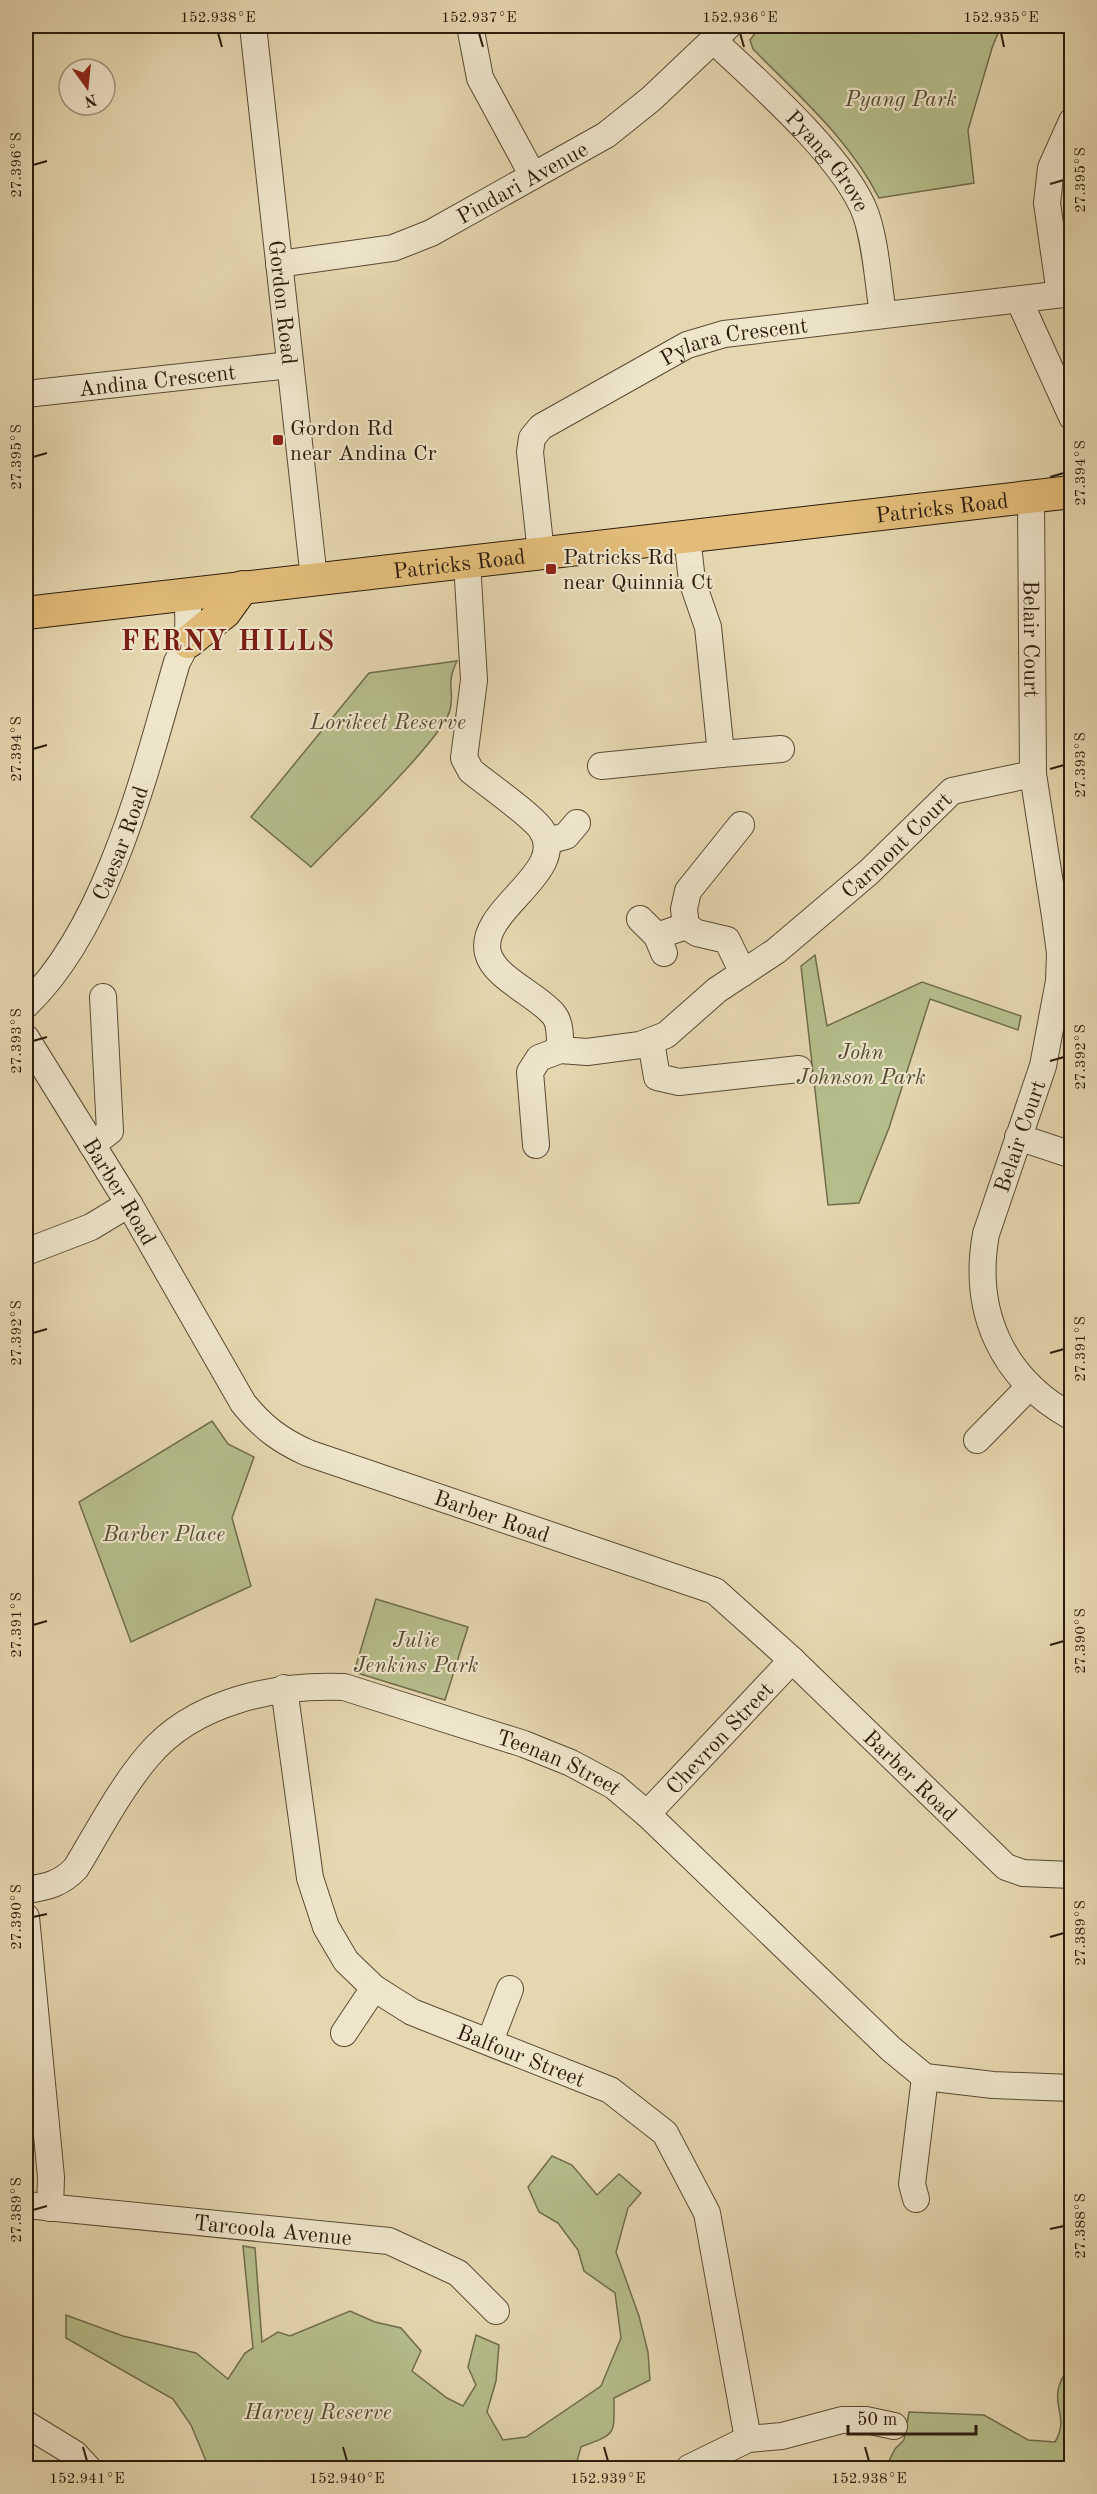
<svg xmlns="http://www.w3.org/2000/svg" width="1097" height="2494" viewBox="0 0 1097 2494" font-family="'Old Standard TT',serif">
<rect width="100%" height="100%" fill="#e5d7af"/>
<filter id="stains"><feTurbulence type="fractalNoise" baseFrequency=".00333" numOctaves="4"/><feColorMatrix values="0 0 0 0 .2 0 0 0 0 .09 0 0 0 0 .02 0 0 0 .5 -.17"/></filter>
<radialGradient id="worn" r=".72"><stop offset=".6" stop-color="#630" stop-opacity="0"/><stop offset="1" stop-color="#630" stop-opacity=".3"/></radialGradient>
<g fill="#b5be8b" stroke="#706d4c" stroke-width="1.5">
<path d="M761 26H1001L992 48 968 130 974 183 879 198C849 139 799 96 753 49L750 40Z"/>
<path d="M457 661C445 685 455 691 450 710 443 739 337 839 311 867L251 817 369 673Z"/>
<polygon points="815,955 827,1026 922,982 1021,1016 1018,1030 930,999 889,1128 859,1203 828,1205 801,966"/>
<polygon points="212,1421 228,1444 254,1457 232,1518 251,1586 131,1642 79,1502"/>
<polygon points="376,1599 468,1627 445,1700 354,1672"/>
<path d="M552 2156 572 2165 597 2195 619 2174 641 2193 628 2208 616 2252 639 2316 648 2352 650 2380 614 2398C614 2436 617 2433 581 2447L575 2468H209L191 2425 173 2399 66 2338V2315L123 2336 196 2353 228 2379 245 2353 253 2348 243 2246 255 2248 262 2342 278 2332 290 2336 350 2311 375 2322 401 2328 421 2351 412 2371 447 2398 463 2406 476 2385 468 2367 476 2335 499 2345 496 2381 487 2412 503 2440 526 2437 601 2386 621 2338 615 2293 584 2271 578 2250 558 2223 539 2212 528 2187Z"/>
<path d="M1071 2374V2468H902L889 2461 895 2449 904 2440 909 2412 984 2415 1028 2440 1055 2442C1071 2415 1047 2404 1064 2375Z"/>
</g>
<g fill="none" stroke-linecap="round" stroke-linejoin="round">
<g stroke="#5a4b35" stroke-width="28">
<g id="minor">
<path id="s1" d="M253 26 314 579"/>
<polyline points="470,26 480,78 533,176"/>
<path id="s2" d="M714 41C757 81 847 160 866 215 876 244 878 283 883 314"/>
<path id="s3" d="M279 264 393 248 431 233 606 135 651 99 728 26"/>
<polyline points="1060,294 1047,203 1051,168 1072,121"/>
<polyline points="1019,300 1072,417"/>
<path id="s4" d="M26 394 290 365"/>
<path id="s5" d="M1031 498 1033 774 1055 916 1060 953 1059 981 1043 1066 986 1234C972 1311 1001 1378 1072 1417"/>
<path id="s6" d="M541 553 530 452 532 438 541 427 687 345 724 334 1072 293"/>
<path d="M467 562 474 680 464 758 471 771C487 784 530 814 541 829 571 872 477 909 488 953 494 978 538 995 554 1015 561 1024 560 1039 560 1050"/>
<polyline points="721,754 781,749"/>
<polyline points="601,766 721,754 708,627 692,581 687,536"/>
<polyline points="547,841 566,836 577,823"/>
<polyline points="640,919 657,936"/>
<polyline points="686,926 697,933 727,940 743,973"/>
<polyline points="664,953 657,936 686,926 684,909 688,891 741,825"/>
<path id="s7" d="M26 1005C108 927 146 769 177 662 191 639 189 621 187 594"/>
<path id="s8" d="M26 1038 129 1204 243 1403C262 1427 281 1441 308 1453L715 1591 792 1660 1006 1867 1023 1873 1072 1875"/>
<polyline points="651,1042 657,1077 679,1082 799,1069"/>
<polyline points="1018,1137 1072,1155"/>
<polyline points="92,1145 110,1131 103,997"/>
<path id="s9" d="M536 1145 530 1072 539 1058 560 1050 587 1052 640 1045 666 1035 717 990 776 951 869 872 952 791 1033 774"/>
<polyline points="26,1252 91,1227 129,1204"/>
<polyline points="977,1440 1029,1387"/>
<path id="s10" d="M284 1688 310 1878 326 1927 346 1961 374 1988 412 2012 610 2090 665 2133 707 2213 748 2439"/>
<path id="s11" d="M647 1814 792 1660"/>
<path id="s12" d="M26 1890C47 1887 61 1884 76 1868 99 1830 120 1789 148 1756 194 1701 277 1684 344 1687L524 1744 571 1763 614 1786 647 1814 891 2049 925 2077 993 2085 1072 2088"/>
<polyline points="26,1917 51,2177 50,2208"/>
<polyline points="344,2033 374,1988"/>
<polyline points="490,2041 510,1989"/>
<polyline points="916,2199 912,2184 925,2077"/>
<path id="s13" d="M26 2205 389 2241 458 2273 496 2311"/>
<polyline points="26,2424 75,2454 88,2468"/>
<polyline points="689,2468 748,2439 782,2436 842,2420 866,2420 894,2426"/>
</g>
</g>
<g stroke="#2c1c0c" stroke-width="34">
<g id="major">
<path id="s14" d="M26 613 1072 492"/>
<polyline points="188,642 225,612 243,587"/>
</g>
</g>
<use href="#minor" stroke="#eee5cb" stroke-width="26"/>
<use href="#major" stroke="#e2bc78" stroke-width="32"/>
</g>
<path fill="none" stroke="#2c1c0c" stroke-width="2" d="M218 33 222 47M479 33 483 47M740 33 744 47M1001 33 1004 47M33 165 47 161M1050 184 1064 180M33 457 47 453M1050 477 1064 473M33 749 47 745M1050 769 1064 765M33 1041 47 1037M1050 1061 1064 1057M33 1333 47 1329M1050 1353 1064 1349M33 1625 47 1621M1050 1645 1064 1641M33 1917 47 1914M1050 1937 1064 1933M33 2210 47 2206M1050 2229 1064 2226M83 2447 87 2461M343 2447 347 2461M604 2447 608 2461M865 2447 869 2461"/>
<g fill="#8f2418" stroke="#eee5cb" stroke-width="2">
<rect x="272" y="434" width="12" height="12" rx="3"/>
<rect x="545" y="563" width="12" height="12" rx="3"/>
</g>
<g text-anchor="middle" stroke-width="4.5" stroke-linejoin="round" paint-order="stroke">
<g font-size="22" font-style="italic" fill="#554d32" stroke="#eee5cb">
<text x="901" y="106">Pyang Park</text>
<text x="388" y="729">Lorikeet Reserve</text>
<text x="861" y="1059">John<tspan x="861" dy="25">Johnson Park</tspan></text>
<text x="164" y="1541">Barber Place</text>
<text x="416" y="1647">Julie<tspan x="416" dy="25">Jenkins Park</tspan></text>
<text x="318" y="2419">Harvey Reserve</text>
</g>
<g font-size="22" fill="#2c1c0c" stroke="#eee5cb">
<text dy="8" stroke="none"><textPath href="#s2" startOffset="166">Pyang Grove</textPath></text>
<text dy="8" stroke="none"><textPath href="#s3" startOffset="260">Pindari Avenue</textPath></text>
<text dy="8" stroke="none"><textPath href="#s1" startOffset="278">Gordon Road</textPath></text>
<text dy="8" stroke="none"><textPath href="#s6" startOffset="344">Pylara Crescent</textPath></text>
<text dy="8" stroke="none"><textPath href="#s4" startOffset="132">Andina Crescent</textPath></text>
<text dy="8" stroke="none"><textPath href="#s14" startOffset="922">Patricks Road</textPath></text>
<text dy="8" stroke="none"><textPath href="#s14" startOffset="436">Patricks Road</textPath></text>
<text dy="8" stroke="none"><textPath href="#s5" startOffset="141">Belair Court</textPath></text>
<text dy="8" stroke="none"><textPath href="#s7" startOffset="189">Caesar Road</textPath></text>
<text dy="8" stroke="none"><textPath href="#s9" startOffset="520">Carmont Court</textPath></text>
<text transform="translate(1019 1136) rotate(-71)" y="8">Belair Court</text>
<text dy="8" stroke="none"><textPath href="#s8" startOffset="180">Barber Road</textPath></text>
<text dy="8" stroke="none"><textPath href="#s8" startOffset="702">Barber Road</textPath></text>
<text dy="8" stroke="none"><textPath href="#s11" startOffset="105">Chevron Street</textPath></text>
<text dy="8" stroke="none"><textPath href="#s12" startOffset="632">Teenan Street</textPath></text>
<text dy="8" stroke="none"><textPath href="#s8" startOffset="1206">Barber Road</textPath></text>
<text dy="8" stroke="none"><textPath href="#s10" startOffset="484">Balfour Street</textPath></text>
<text dy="8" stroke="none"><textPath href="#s13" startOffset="248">Tarcoola Avenue</textPath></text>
</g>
<g font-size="22" fill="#2c1c0c" stroke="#eee5cb" text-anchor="start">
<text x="290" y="435">Gordon Rd<tspan x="290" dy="25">near Andina Cr</tspan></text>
<text x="563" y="564">Patricks Rd<tspan x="563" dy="25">near Quinnia Ct</tspan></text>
</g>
<g font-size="28" font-weight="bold" letter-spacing="1.5" fill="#7a1f14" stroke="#eee5cb">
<text x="228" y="650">FERNY HILLS</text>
</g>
</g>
<rect width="1097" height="2494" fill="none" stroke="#e5d7af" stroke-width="66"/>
<g transform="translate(87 87) rotate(165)"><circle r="28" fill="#eee5cb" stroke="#a0957f" stroke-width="1.5"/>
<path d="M0-4.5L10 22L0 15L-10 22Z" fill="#8f2418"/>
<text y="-9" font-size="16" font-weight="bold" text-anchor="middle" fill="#2c1c0c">N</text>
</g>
<path d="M848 2425v9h128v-9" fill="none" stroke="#2c1c0c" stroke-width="3"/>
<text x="857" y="2425" font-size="18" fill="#2c1c0c" stroke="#eee5cb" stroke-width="4.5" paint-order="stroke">50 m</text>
<rect x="33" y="33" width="1031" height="2428" fill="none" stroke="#2c1c0c" stroke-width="2"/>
<g font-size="15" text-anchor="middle" fill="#2c1c0c">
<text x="218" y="22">152.938°E</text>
<text x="479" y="22">152.937°E</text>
<text x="740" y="22">152.936°E</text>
<text x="1001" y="22">152.935°E</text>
<text transform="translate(16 165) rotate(-90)" y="5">27.396°S</text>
<text transform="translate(1080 180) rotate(-90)" y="5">27.395°S</text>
<text transform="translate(16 457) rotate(-90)" y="5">27.395°S</text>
<text transform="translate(1080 473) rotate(-90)" y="5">27.394°S</text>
<text transform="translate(16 749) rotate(-90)" y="5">27.394°S</text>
<text transform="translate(1080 765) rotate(-90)" y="5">27.393°S</text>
<text transform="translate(16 1041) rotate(-90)" y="5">27.393°S</text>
<text transform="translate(1080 1057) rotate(-90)" y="5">27.392°S</text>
<text transform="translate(16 1333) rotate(-90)" y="5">27.392°S</text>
<text transform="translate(1080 1349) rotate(-90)" y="5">27.391°S</text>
<text transform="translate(16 1625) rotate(-90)" y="5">27.391°S</text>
<text transform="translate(1080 1641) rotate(-90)" y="5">27.390°S</text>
<text transform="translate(16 1917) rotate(-90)" y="5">27.390°S</text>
<text transform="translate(1080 1933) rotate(-90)" y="5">27.389°S</text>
<text transform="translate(16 2210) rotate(-90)" y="5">27.389°S</text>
<text transform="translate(1080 2226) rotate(-90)" y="5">27.388°S</text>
<text x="87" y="2483">152.941°E</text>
<text x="347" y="2483">152.940°E</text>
<text x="608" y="2483">152.939°E</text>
<text x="869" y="2483">152.938°E</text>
</g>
<rect width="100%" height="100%" filter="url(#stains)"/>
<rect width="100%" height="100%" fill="url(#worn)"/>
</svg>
